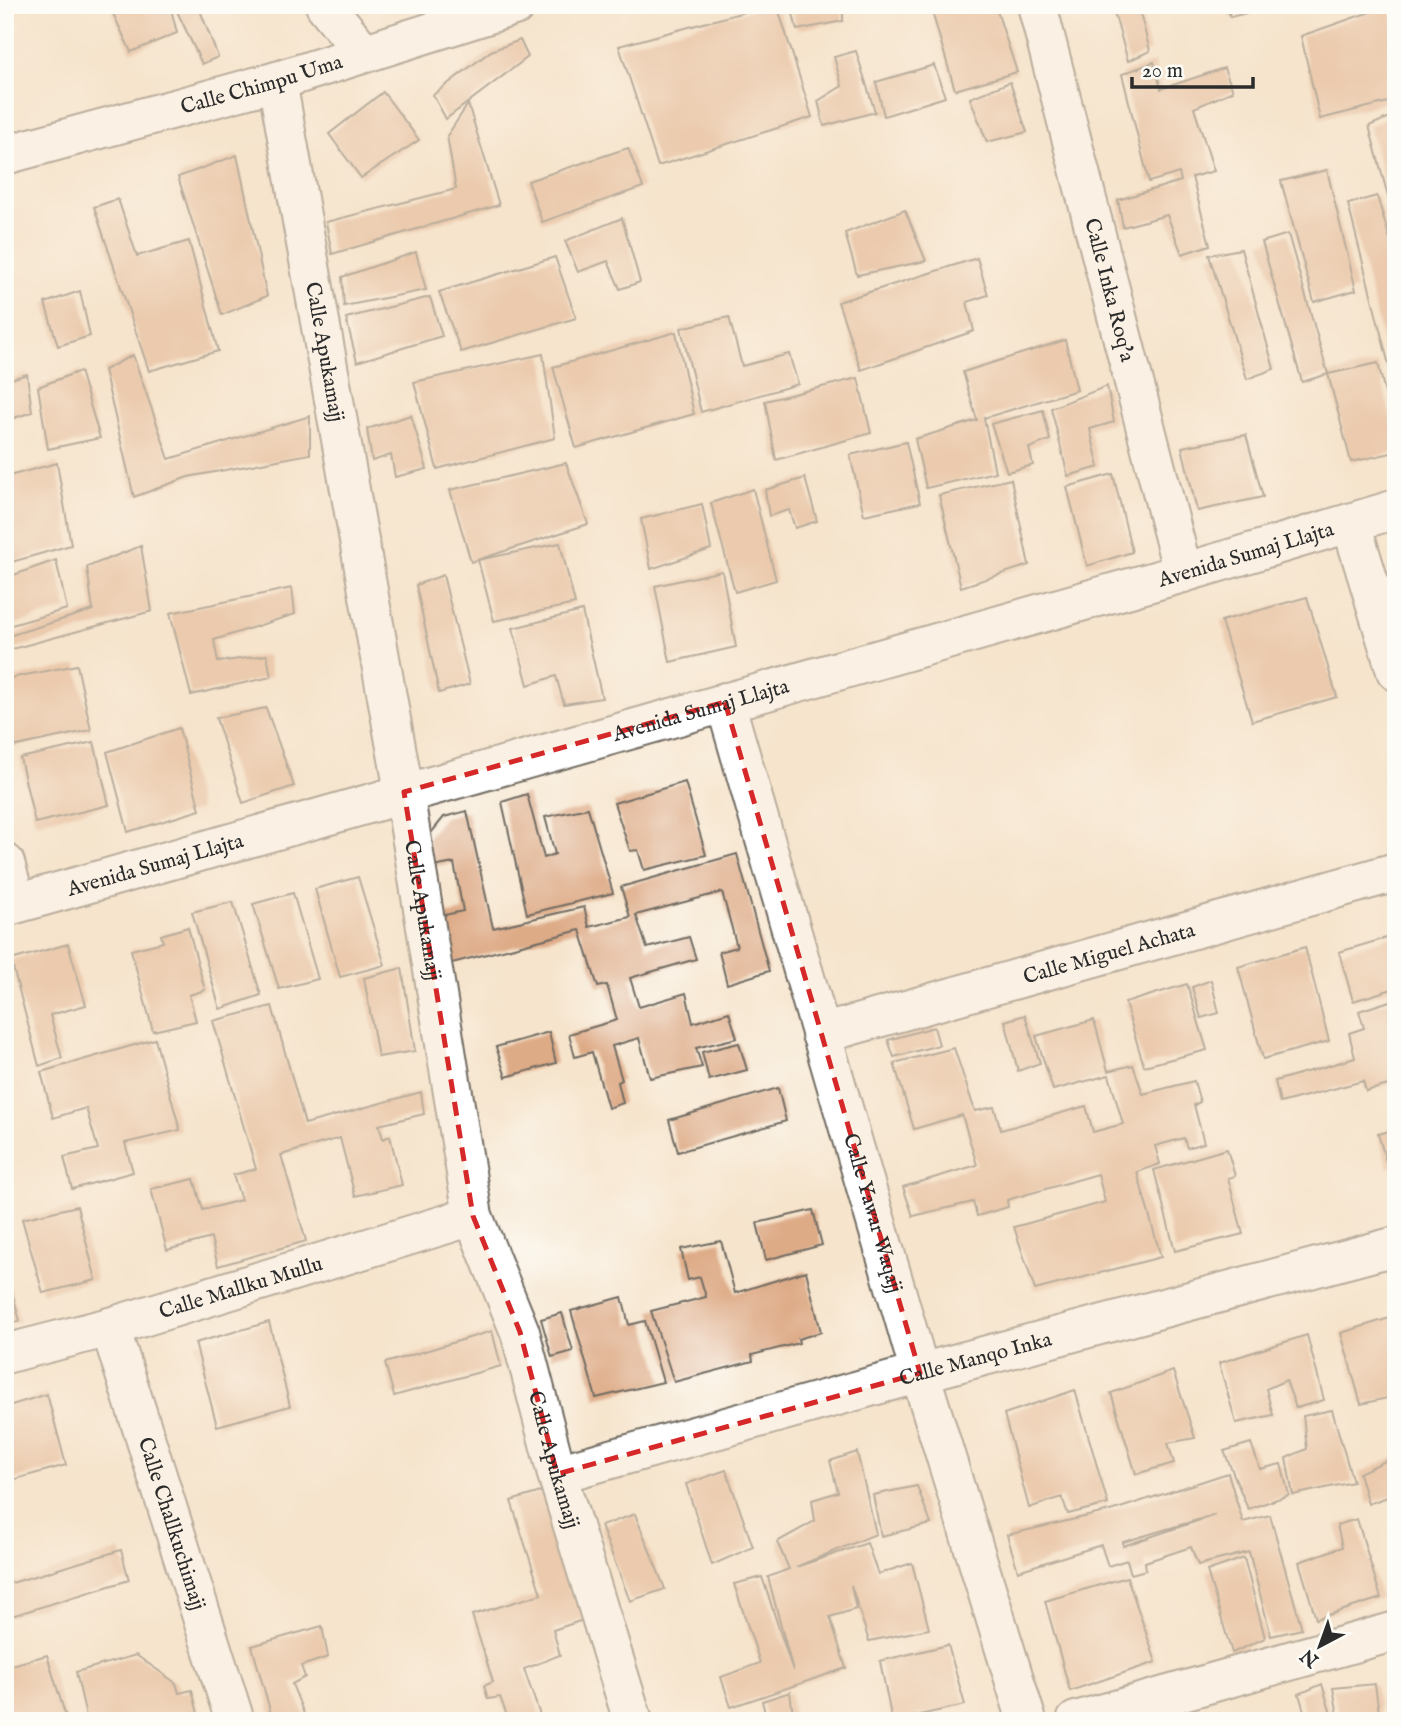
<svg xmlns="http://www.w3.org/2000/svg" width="1401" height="1726" viewBox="0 0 1401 1726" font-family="'IM FELL English',serif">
<rect width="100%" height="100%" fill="#fdfcf7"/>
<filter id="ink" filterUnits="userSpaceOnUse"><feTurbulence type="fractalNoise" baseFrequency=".0143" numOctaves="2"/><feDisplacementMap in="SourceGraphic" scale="14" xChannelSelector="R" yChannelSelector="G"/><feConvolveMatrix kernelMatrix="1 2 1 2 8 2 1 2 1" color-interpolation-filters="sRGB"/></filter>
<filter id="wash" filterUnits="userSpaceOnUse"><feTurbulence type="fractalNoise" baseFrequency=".00686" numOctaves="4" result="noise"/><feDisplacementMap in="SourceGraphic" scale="28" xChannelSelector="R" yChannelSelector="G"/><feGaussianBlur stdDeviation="1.57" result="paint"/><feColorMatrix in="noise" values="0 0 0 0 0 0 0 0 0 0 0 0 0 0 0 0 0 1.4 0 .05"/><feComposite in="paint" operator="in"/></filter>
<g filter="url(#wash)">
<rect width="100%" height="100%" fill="#f6e4cc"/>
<g id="blocks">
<g fill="#deab87" fill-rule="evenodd">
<polygon points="109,5 170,5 177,33 131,52"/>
<polygon points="174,5 198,5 218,57 202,64"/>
<polygon points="770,5 777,5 812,117 658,166 619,46"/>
<polygon points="791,5 843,5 843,21 797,30"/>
<polygon points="930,5 995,5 1017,72 955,90"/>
<polygon points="1112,5 1138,5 1150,51 1128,61"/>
<polygon points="1227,5 1275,5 1275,6 1230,17"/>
<polygon points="1390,5 1396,36 1396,100 1320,119 1301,36"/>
<polygon points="520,40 528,57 446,119 433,95 491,51"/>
<polygon points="856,51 875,112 824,126 818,101 842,86 834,57"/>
<polygon points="1154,62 1161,89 1224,68 1233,91 1194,108 1214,171 1192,177 1210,245 1182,254 1167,215 1123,227 1118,200 1181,181 1179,173 1149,182 1122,74"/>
<polygon points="934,65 945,97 884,116 876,82"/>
<polygon points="1010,82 1027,132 987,142 970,98"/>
<polygon points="383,92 419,140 361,178 329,134"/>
<polygon points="468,104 499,205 332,254 326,222 456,189 447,136"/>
<polygon points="1392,116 1396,125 1395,222 1369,126"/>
<polygon points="628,148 643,187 542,222 528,181"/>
<polygon points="237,155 267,296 222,315 178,177"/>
<polygon points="1327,170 1356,290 1314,302 1281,181"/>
<polygon points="1377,196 1396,259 1395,389 1348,204"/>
<polygon points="118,199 137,256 189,241 218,351 149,371 94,207"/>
<polygon points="905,210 926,261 857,275 845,233"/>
<polygon points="622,218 640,282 620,289 608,261 578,272 565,241"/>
<polygon points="1288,234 1328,374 1378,363 1396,440 1396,452 1351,462 1328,374 1302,382 1262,242"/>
<polygon points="1241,249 1274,369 1247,379 1209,255"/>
<polygon points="416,252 426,290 344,306 342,277"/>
<polygon points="555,257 576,318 461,352 439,292"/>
<polygon points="977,258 988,295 967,302 974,331 861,370 838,302"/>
<polygon points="80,291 90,336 58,346 45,303"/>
<polygon points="430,297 442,336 357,362 346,318"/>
<polygon points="729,317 742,366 789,354 798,384 701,412 681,328"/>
<polygon points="676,332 694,414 576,448 553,367"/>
<polygon points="1065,340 1077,390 984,418 995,472 926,488 915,439 977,420 963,372"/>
<polygon points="543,354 555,438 437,469 414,382"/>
<polygon points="133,355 169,459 310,416 310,454 188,477 134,497 104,370"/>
<polygon points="80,371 100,438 48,449 38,387"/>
<polygon points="27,374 32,412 5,421 5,381"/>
<polygon points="858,378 871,433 776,460 765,401"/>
<polygon points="1107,386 1114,422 1090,429 1099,467 1068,476 1051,408"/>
<polygon points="1043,410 1050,440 1029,448 1033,465 1007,472 991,424"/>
<polygon points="411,415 427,469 395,477 391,455 372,461 367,429"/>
<polygon points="1246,435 1263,497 1197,511 1182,447"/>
<polygon points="906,442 920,503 864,515 850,455"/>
<polygon points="57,463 71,545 5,564 5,477"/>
<polygon points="566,463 588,524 471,562 450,490"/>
<polygon points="1113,474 1132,552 1087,566 1067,487"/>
<polygon points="805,478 817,521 795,528 789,510 769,516 765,490"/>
<polygon points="1011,479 1029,565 961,587 939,495"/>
<polygon points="753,489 776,580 735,592 711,503"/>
<polygon points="702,504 711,549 651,569 641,519"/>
<polygon points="560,543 575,604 494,621 478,560"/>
<polygon points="141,546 152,611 5,651 5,637 93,610 87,567"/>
<polygon points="56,560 67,609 5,627 5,578"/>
<polygon points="722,571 736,647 670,662 655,586"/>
<polygon points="443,575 470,684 439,693 416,585"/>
<polygon points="292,588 295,614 214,640 218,662 267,655 271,677 191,695 170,613"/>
<polygon points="1307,597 1337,697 1252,721 1221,621"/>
<polygon points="582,611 602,698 564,704 556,676 528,685 513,628"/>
<polygon points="77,665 91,730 12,747 5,723 5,679"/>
<polygon points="266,708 294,786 243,803 216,718"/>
<polygon points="179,728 200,810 128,832 107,752"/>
<polygon points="94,742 109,805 35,823 20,758"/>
<polygon points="685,782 706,855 644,870 638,850 630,851 614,803"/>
<polygon points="527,794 544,858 555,854 545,817 588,808 613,893 527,914 502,802"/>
<polygon points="467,811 493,928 584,907 589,927 630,917 621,887 737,854 769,971 727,984 719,952 737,947 722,892 636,915 647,948 689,937 696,959 630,978 639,1007 686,993 693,1023 729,1012 737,1038 696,1048 702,1067 650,1078 639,1038 612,1046 622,1080 618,1082 623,1103 608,1108 592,1052 575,1057 569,1034 617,1020 607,985 598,987 580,930 448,964 440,916 463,911 454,863 433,867 428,839 431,833 444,817"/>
<polygon points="358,877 385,965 340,977 315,889"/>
<polygon points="293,893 318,979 279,989 253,904"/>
<polygon points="233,902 261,995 220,1009 192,912"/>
<polygon points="188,927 205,990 189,995 196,1021 153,1031 131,950 163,942 161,935"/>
<polygon points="1396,935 1396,988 1353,1001 1339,952"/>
<polygon points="68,944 86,1005 50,1015 62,1058 39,1066 11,960"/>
<polygon points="1305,947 1329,1041 1263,1059 1238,967"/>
<polygon points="402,968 415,1051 378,1057 364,978"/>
<polygon points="1211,980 1219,1013 1201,1018 1192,987"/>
<polygon points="1187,984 1207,1050 1144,1066 1125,1003"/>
<polygon points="1396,999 1396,1083 1366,1091 1363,1081 1280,1103 1275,1081 1355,1058 1349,1033 1364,1028 1359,1011"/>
<polygon points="272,1006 305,1124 421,1092 424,1114 379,1125 383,1139 390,1136 402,1185 355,1196 340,1138 281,1155 306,1241 218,1266 211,1238 167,1250 151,1189 194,1179 203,1210 241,1200 233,1175 256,1169 213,1021"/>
<polygon points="1025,1015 1040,1063 1018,1071 1005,1021"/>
<polygon points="1094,1020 1108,1071 1133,1065 1143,1094 1194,1081 1200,1102 1194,1105 1204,1143 1187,1148 1184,1138 1155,1146 1160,1164 1137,1172 1161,1257 1035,1290 1014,1227 1105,1202 1098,1174 1007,1200 1008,1207 977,1216 973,1202 913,1216 903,1187 977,1165 962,1115 914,1129 894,1063 954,1048 975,1111 994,1107 1001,1130 1086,1106 1093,1132 1123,1124 1109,1075 1053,1090 1036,1036"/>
<polygon points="934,1027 939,1045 894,1057 888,1040"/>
<polygon points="549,1032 556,1063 506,1077 496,1047"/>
<polygon points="155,1039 180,1130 125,1143 133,1172 72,1189 64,1157 98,1149 86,1108 53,1118 41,1072"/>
<polygon points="739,1043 747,1070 709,1080 702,1052"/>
<polygon points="778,1088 786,1121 678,1152 669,1120"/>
<polygon points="1396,1129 1396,1166 1388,1168 1378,1134"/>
<polygon points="1227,1149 1235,1176 1228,1178 1243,1234 1175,1251 1154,1170"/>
<polygon points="77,1206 96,1280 43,1293 22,1219"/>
<polygon points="813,1210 822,1245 766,1260 757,1223"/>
<polygon points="721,1241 735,1293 806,1271 821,1332 798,1339 799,1343 752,1355 753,1361 674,1382 651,1311 706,1297 700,1277 688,1280 681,1249"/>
<polygon points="5,1267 20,1321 5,1325"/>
<polygon points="622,1297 629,1325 645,1321 663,1382 596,1398 571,1311"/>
<polygon points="562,1313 573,1351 552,1357 541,1319"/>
<polygon points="1396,1316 1396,1396 1361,1404 1341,1333"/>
<polygon points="269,1322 290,1406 217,1426 195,1343"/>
<polygon points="492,1331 501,1366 394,1396 385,1363"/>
<polygon points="1307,1335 1324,1400 1296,1408 1286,1380 1266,1389 1273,1415 1236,1423 1219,1363"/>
<polygon points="1173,1371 1195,1438 1168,1443 1174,1463 1136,1474 1111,1393"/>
<polygon points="1075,1390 1108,1504 1068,1514 1062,1497 1029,1508 1004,1414"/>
<polygon points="47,1394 66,1465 5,1482 5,1407"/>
<polygon points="1332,1410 1353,1482 1293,1495 1286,1458 1307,1449 1303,1416"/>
<polygon points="1251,1443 1260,1469 1281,1464 1289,1495 1248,1509 1224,1451"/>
<polygon points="857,1452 876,1534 796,1567 867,1543 878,1574 912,1563 929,1629 869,1641 851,1585 856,1609 830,1617 846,1668 731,1707 721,1677 760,1663 734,1584 762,1577 793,1671 768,1577 789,1569 777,1542 815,1521 812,1500 838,1492 830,1461"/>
<polygon points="1396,1456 1396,1494 1368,1504 1359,1473"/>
<polygon points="726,1470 753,1547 712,1565 686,1484"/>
<path d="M1228 1473 1243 1522 1270 1515 1302 1629 1271 1636 1249 1552 1198 1565 1191 1547 1145 1562 1146 1570 1131 1574 1127 1560 1108 1566 1101 1545 1018 1571 1007 1535 1114 1510ZM1214 1515H1215L1123 1546V1542Z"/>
<polygon points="917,1486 931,1524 881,1536 873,1495"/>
<polygon points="544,1491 586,1619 553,1630 560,1655 524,1669 542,1721 509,1721 500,1697 488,1699 484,1686 493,1682 472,1615 541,1594 511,1501"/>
<polygon points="635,1514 665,1589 630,1601 601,1526"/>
<polygon points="1357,1519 1381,1598 1316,1619 1299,1562 1342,1547 1337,1525"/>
<polygon points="121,1550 129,1580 5,1618 5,1585"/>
<polygon points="1244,1558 1265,1638 1232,1653 1207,1571"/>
<polygon points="1127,1577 1156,1662 1070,1691 1045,1601"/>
<polygon points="322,1626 328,1657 301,1666 305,1677 292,1684 306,1719 273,1721 252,1646"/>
<polygon points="948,1645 965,1705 892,1721 880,1661"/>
<polygon points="47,1655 67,1721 5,1721 5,1667"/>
<polygon points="136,1655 176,1683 179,1693 192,1690 200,1721 87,1721 76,1672"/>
<polygon points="1322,1684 1333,1721 1307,1721 1299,1694"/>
<polygon points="1375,1684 1380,1720 1339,1721 1333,1688"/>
<polygon points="790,1692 794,1721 767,1721 762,1701"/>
</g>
</g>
</g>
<g filter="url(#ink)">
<use href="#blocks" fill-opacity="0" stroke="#726c63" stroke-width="2"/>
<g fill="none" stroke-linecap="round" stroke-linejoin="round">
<g stroke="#726c63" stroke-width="42">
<g id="minor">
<polyline points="325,5 364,53"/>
<path id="s1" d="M1037 5 1183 573"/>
<path id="s2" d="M277 81 404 792 473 1216 520 1332 557 1474 633 1721"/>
<path id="s3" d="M5 155 277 81 517 5"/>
<polyline points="1351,523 1396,671"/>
<path id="s4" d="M725 702 920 1373 1027 1721"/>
<polyline points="5,863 16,903"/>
<path id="s5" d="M5 907 1183 573 1396 509"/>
<path id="s6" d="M821 1034 1396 872"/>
<path id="s7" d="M110 1327 235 1721"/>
<path id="s8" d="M5 1354 110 1327 473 1216"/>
<path id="s9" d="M557 1474 920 1373 1396 1246"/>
<polyline points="1076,1721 1396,1631"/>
</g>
</g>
<use href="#minor" stroke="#fff" stroke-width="38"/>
</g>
</g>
<path d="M0 0H1401V1726H0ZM725 702 920 1373 557 1474 520 1332 473 1216 404 792Z" fill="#f6e4cc" fill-opacity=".55" fill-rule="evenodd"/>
<path fill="none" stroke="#d62828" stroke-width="5" stroke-dasharray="14 9" stroke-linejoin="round" d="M725 702 920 1373 557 1474 520 1332 473 1216 404 792Z"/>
<g text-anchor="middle" stroke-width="5" stroke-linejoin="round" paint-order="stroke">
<g font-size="21" fill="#2b2b2b" stroke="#fdfcf7">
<text dy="7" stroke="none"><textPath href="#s3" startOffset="266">Calle Chimpu Uma</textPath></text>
<text dy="7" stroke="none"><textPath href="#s1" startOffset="294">Calle Inka Roq'a</textPath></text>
<text dy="7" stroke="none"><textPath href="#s2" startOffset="275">Calle Apukamajj</textPath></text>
<text dy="7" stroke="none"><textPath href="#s5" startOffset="1290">Avenida Sumaj Llajta</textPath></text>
<text dy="7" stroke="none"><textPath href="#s5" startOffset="723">Avenida Sumaj Llajta</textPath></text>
<text dy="7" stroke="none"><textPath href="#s5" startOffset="156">Avenida Sumaj Llajta</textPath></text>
<text dy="7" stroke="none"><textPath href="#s2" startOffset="842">Calle Apukamajj</textPath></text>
<text dy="7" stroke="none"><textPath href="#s6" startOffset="299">Calle Miguel Achata</textPath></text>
<text dy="7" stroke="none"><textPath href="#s4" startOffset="532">Calle Yawar Waqajj</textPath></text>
<text dy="7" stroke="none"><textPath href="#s8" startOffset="245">Calle Mallku Mullu</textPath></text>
<text dy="7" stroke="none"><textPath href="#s9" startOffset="434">Calle Manqo Inka</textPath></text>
<text dy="7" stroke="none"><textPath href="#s2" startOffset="1409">Calle Apukamajj</textPath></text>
<text dy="7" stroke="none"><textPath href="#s7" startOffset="206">Calle Challkuchimajj</textPath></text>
</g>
</g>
<rect width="1401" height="1726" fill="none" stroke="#fdfcf7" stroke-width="28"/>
<g transform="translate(1320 1646) rotate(221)" stroke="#fdfcf7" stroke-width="5" paint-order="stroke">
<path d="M0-5L12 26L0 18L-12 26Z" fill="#2b2b2b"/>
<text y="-10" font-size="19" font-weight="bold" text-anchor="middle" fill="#2b2b2b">N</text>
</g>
<path d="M1132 77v10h121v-10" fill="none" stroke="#2b2b2b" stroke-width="3.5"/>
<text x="1142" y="77" font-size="21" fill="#2b2b2b" stroke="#fdfcf7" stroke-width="5" paint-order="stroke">20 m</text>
</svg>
